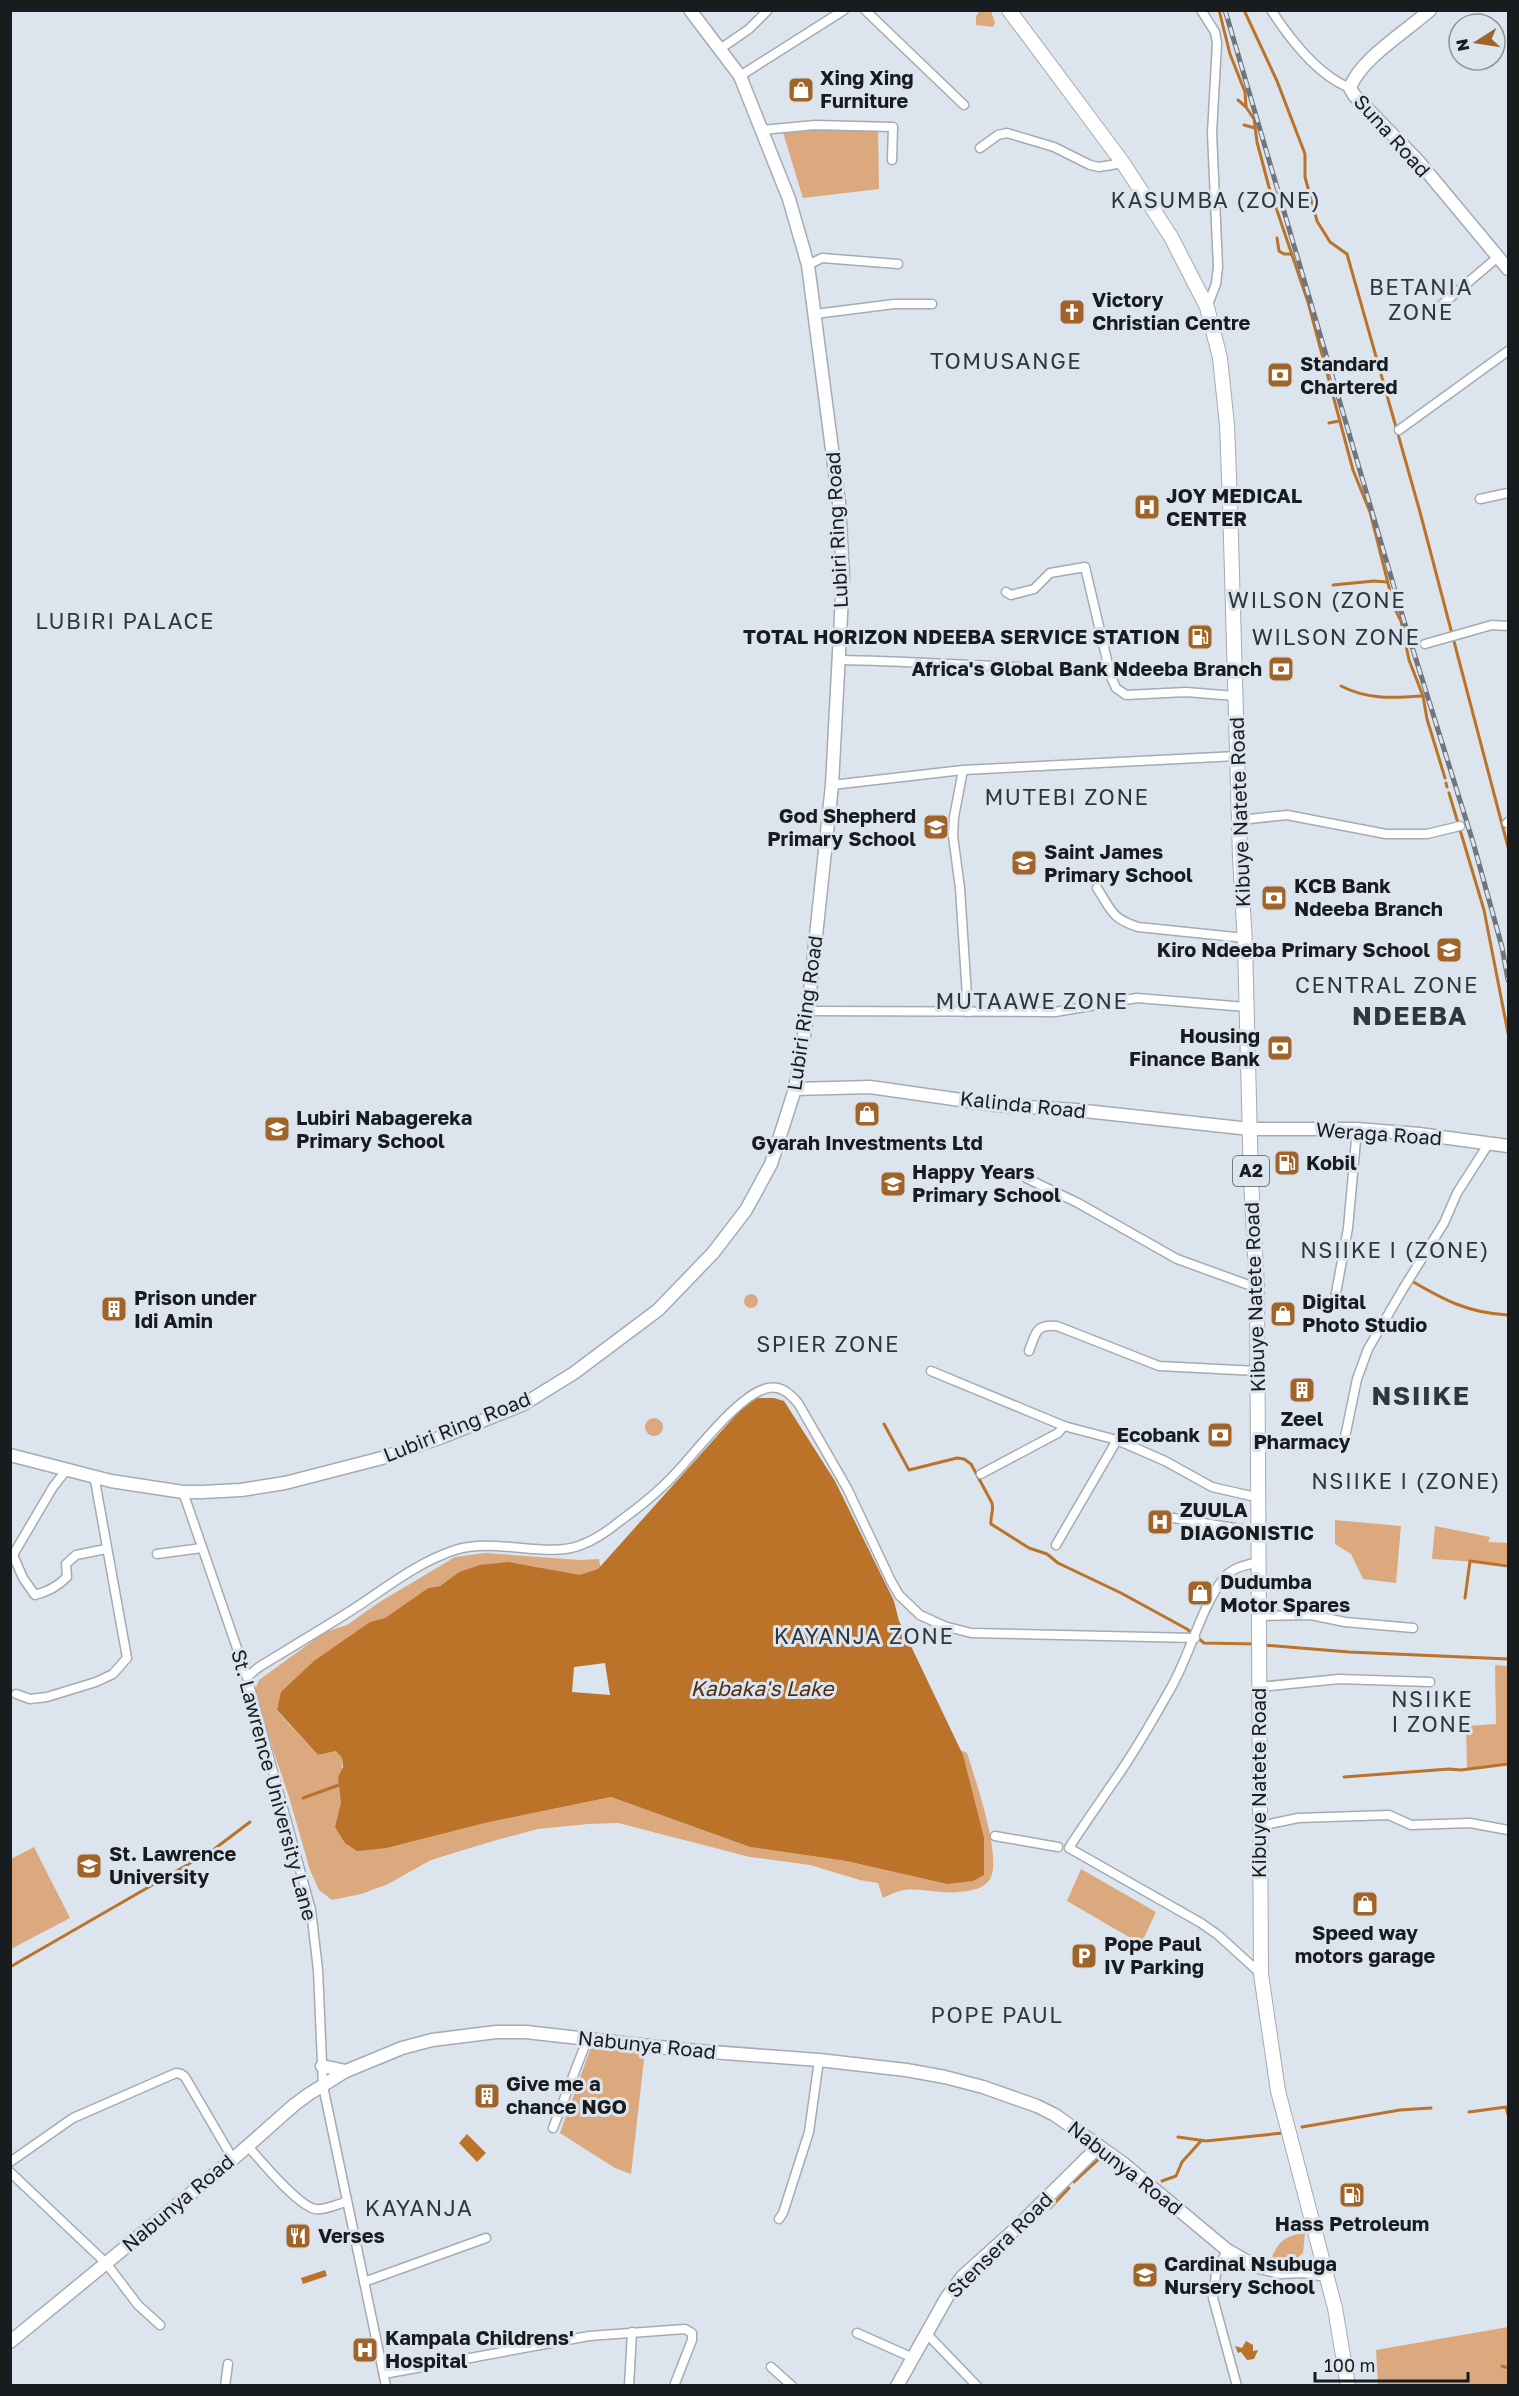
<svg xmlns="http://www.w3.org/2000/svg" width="1519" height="2396" viewBox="0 0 1519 2396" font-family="'Golos Text',sans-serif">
<rect width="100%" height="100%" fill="#dce4ed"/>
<g fill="#dca97e">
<polygon points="980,11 991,11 995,23 993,27 976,25 976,16"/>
<polygon points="781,126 878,127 879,189 803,198"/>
<circle cx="751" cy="1301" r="7"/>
<circle cx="654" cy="1427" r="9"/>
<polygon points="1335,1520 1401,1526 1396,1583 1363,1579 1351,1554 1335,1544"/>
<polygon points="1435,1526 1490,1537 1488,1542 1508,1543 1508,1564 1432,1559"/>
<path d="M485 1553 580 1560 599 1559 602 1577 459 1572 440 1586 428 1588 385 1618 370 1622 277 1711 318 1755 336 1751 342 1758 341 1802 335 1827 387 1848 485 1823 611 1797 750 1847 846 1861 947 1884 984 1837 961 1750 967 1753C975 1778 1001 1854 991 1877 986 1889 970 1891 959 1892 941 1894 922 1888 904 1890 897 1891 889 1895 883 1898L878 1883 860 1880 810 1865 750 1857 618 1823 588 1824 538 1829 493 1841 431 1860 388 1884 361 1894 332 1900 319 1890 310 1870 289 1797 259 1708 255 1690 259 1680 325 1632 347 1625 378 1603 455 1557Z"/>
<polygon points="1495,1665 1508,1666 1508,1765 1467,1768 1466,1726 1496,1724"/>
<polygon points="34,1847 70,1918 11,1949 11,1859"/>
<polygon points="1081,1869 1156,1912 1141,1944 1067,1901"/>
<polygon points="591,2047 645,2051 631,2174 615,2168 560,2133"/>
<path d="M1305 2233 1303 2253 1290 2264H1277L1271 2260C1277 2242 1286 2235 1305 2233Z"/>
<polygon points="1508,2327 1508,2385 1378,2385 1376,2350"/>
</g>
<g fill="#ba7329" fill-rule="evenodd">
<path d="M751 1398H774L784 1401 835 1481 894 1601 899 1621 963 1755 984 1837V1875L973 1881 947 1884 846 1861 750 1847 611 1797 485 1823 387 1848 357 1851 345 1843 335 1827 341 1802 338 1777 343 1767 342 1758 336 1751 318 1755 277 1710 281 1692 314 1661 370 1622 385 1618 428 1588 440 1586 459 1572 480 1565 508 1562 580 1575 598 1569ZM605 1663 610 1695 572 1692 574 1667Z"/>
<polygon points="467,2134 486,2153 477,2162 459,2143"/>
<polygon points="325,2270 327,2276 303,2284 301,2278"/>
<polygon points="1246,2341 1253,2345 1253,2351 1258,2350 1254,2359 1247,2360 1241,2352 1238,2353 1235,2346 1242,2348"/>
</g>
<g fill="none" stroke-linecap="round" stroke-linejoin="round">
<g stroke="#ba7329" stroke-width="3">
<polyline points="1219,10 1230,54 1245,92 1246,106"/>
<polyline points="1244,10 1277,81 1305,154 1305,177 1317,221 1330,242 1347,254 1420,512 1508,847"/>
<polyline points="1238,100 1246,107 1254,119 1257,142 1269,187 1308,302 1353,470 1370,512 1394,607 1401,621 1409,660 1423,696 1427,719 1445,778"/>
<polyline points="1244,125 1255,128"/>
<polyline points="1277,238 1279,251 1284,254 1292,254"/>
<polyline points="1329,423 1339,421"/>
<polyline points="1333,585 1374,581 1387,582"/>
<path d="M1341 686C1368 700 1394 698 1423 696"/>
<polyline points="1446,783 1447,787"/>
<polyline points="1449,793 1484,910 1508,1033"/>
<path d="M1410 1280C1444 1300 1468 1313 1508 1315"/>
<path d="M884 1424 909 1470 957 1458 964 1459 971 1464 992 1503C994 1511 990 1517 991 1524L1029 1548 1047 1554 1058 1563 1121 1593 1187 1629 1204 1643 1256 1644"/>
<polyline points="1465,1598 1470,1561 1508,1566"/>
<polyline points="1263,1645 1349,1652 1508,1659"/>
<polyline points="1344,1777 1449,1769 1461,1770 1508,1764"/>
<polyline points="303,1798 339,1785"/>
<polyline points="10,1967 213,1850 250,1822"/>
<polyline points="1469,2112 1506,2107 1508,2115"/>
<polyline points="1302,2127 1400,2110 1431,2108"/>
<polyline points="1178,2137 1206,2141 1283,2133"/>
<polyline points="1162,2181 1176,2176 1182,2162 1201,2141"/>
<polyline points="1074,2182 1101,2157"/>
<polyline points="1050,2208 1069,2188"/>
<polyline points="1502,2366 1508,2368"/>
</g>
<g stroke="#a4abb4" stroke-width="11">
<g id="street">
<polyline points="865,10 964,105"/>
<polyline points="1201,10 1215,32 1217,43 1212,133 1218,267 1216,284 1207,307"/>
<path d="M1271 10C1290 39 1317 75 1350 88"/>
<polyline points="720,49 749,29 768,10"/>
<polyline points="740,76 844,10"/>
<polyline points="762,130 815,125 893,127 892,160"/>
<polyline points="980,148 998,135 1007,133 1054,147 1090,165 1099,167 1123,163"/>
<polyline points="808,265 822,258 898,264"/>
<polyline points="1439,307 1498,257"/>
<polyline points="815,314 894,304 932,304"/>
<polyline points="1399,430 1508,351"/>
<polyline points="1480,499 1508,493"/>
<polyline points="1006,592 1011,595 1034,589 1050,573 1085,567 1111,677 1116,688 1126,695 1186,692 1235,696"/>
<polyline points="1425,644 1492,625 1508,626"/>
<path d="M840 660C901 661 962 665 1024 667"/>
<polyline points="963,770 954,817 953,836 960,888 968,1012"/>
<polyline points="832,785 963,770 1237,756"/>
<polyline points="1240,820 1287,815 1386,834 1427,834 1460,826"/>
<polyline points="1507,823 1508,822"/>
<path d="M1097 888C1112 911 1111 918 1138 927L1245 938"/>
<polyline points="808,1011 1055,1012 1137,998 1246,1007"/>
<polyline points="1026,1178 1078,1203 1177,1259 1257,1288"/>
<polyline points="1334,1304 1348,1228 1357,1129"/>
<path d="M1029 1351C1036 1332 1036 1324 1057 1326L1159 1366 1257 1371"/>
<polyline points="931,1371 1064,1426 1117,1440 1165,1461 1212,1487 1260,1498"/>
<polyline points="1345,1437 1357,1379 1368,1349 1403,1289 1444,1223 1457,1193 1489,1143"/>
<path d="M68 1468 53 1487 13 1555 23 1578 35 1595C47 1592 59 1585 67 1577L66 1564 76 1555 106 1549"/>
<polyline points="981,1474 1058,1433 1064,1426"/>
<polyline points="183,1492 247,1677 311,1910 318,1970 323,2086 386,2386"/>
<polyline points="1161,1516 1259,1532"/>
<polyline points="1056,1545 1117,1440"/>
<polyline points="157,1554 202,1548"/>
<path d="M1260 1562C1246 1565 1232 1567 1223 1579 1200 1610 1191 1652 1172 1686 1153 1720 1133 1755 1110 1787 1096 1808 1082 1827 1069 1848L1201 1923 1218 1935 1261 1974"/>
<polyline points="1260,1616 1311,1615 1345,1622 1413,1628"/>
<path d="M247 1677 259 1667C290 1648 322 1629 352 1610 386 1588 416 1563 455 1550 494 1537 547 1559 581 1545 595 1540 608 1531 620 1521 638 1508 656 1494 672 1477 694 1455 738 1394 768 1388 781 1385 790 1394 798 1403L847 1488 891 1581 899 1595 920 1615 944 1626 971 1633 1195 1638"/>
<polyline points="1259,1687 1339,1679 1430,1682"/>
<polyline points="16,1694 30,1699 47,1697 96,1682 113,1674 127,1658 94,1475"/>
<polyline points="1260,1826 1298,1818 1389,1815 1411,1825 1470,1823 1508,1830"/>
<polyline points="995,1836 1058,1847"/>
<polyline points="553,2128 587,2040"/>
<path d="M247 2145C260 2160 297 2205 315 2209 324 2211 337 2204 346 2202"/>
<polyline points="10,2162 73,2118 176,2073 181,2074 185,2077 233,2159"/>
<polyline points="10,2172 106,2263 138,2305 160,2325"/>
<polyline points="779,2219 783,2213 809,2132 819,2060"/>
<polyline points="1227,2250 1216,2274 1213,2298 1237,2386"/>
<polyline points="364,2282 486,2238"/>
<polyline points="857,2333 911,2357"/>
<polyline points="926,2333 977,2386"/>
<polyline points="771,2367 792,2386"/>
<polyline points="384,2374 589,2336 685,2329 692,2333 692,2340 674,2386"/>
<polyline points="225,2386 228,2364"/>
<polyline points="629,2386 632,2332"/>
</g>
</g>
<g stroke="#a4abb4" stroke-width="15">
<g id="secondary">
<path d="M1430 10C1407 31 1360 59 1350 88L1354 95 1419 162 1508 269"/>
<polyline points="795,1089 870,1087 996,1105 1076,1110 1250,1129 1357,1129 1419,1134 1508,1146"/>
<polyline points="10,1455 111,1481 183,1492 202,1492 241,1490 285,1483 382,1458 442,1437 524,1404 574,1373 658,1310 713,1253 746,1210 771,1164 795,1089 808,1011 832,785 843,577 839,503 808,265 789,199 740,76 690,10"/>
<polyline points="322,2066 346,2071"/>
<polyline points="10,2342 233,2159 294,2105 309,2094 346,2071 402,2048 432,2040 496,2032 526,2032 685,2050 819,2060 906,2070 945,2077 983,2087 1037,2106 1055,2115 1124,2164 1227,2250 1255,2266 1280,2272 1304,2271 1326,2275"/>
<polyline points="897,2386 947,2297 962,2277 1012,2232 1099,2146"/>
</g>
</g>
<g stroke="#a4abb4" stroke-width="16">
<polyline id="primary" points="1009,10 1123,163 1171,237 1207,307 1220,358 1227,425 1230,503 1240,858 1245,944 1251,1180 1257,1288 1261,1974 1278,2091 1335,2308 1348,2386"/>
</g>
<use href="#street" stroke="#fff" stroke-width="8"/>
<use href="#secondary" stroke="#fff" stroke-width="12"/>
<use href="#primary" stroke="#fff" stroke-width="14"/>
<g stroke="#70757b" stroke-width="5">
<polyline id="rail" points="1225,10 1404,621 1473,842 1502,947 1508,980"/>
</g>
<use href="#rail" stroke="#dce4ed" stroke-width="3" stroke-dasharray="9" stroke-linecap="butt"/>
</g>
<defs>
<g id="shop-square" transform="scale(1.35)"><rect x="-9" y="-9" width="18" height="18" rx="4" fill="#a16428" stroke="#dce4ed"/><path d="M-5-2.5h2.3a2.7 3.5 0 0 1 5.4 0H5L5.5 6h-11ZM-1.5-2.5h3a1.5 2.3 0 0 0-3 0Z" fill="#fff"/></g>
<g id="church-square" transform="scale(1.35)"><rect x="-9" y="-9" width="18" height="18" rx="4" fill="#a16428" stroke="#dce4ed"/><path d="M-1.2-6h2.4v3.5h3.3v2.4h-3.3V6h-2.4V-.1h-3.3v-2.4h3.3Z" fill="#fff"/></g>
<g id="bank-square" transform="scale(1.35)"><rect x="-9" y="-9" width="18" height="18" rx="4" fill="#a16428" stroke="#dce4ed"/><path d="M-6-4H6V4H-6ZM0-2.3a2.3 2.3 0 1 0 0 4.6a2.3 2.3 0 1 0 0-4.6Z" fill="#fff"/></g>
<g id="hospital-square" transform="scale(1.35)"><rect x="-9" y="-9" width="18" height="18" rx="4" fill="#a16428" stroke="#dce4ed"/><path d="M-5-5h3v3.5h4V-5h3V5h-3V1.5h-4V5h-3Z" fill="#fff"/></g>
<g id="fuel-square" transform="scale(1.35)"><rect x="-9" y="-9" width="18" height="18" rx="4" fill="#a16428" stroke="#dce4ed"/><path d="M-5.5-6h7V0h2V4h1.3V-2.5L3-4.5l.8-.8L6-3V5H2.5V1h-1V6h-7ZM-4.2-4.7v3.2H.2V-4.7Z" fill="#fff"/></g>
<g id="school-square" transform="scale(1.35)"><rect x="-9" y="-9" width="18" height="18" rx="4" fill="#a16428" stroke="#dce4ed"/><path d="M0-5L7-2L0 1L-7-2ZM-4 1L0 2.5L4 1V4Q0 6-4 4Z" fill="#fff"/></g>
<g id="building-square" transform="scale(1.35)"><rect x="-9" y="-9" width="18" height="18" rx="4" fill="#a16428" stroke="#dce4ed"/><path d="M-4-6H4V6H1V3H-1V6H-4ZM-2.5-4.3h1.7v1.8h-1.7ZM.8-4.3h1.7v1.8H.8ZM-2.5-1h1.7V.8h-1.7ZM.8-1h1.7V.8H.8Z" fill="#fff"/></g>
<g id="university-square" transform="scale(1.35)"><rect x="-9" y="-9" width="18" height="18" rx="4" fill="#a16428" stroke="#dce4ed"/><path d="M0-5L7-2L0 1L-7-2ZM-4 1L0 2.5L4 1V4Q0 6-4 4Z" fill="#fff"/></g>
<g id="parking-square" transform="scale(1.35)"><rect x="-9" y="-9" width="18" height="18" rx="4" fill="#a16428" stroke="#dce4ed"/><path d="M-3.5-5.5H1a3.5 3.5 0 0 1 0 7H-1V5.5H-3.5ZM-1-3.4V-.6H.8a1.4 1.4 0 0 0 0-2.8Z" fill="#fff"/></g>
<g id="restaurant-square" transform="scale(1.35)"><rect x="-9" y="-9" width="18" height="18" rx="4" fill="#a16428" stroke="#dce4ed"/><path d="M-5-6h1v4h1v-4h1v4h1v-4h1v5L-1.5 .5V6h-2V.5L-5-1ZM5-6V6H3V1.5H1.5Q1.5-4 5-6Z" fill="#fff"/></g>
</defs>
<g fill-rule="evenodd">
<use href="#shop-square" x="801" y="90"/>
<use href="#church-square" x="1072" y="312"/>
<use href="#bank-square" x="1280" y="375"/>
<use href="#hospital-square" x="1147" y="507"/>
<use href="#fuel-square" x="1200" y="637"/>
<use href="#bank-square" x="1281" y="669"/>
<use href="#school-square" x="936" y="827"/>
<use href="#school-square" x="1024" y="863"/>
<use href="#bank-square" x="1274" y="898"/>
<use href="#school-square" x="1449" y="950"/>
<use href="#bank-square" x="1280" y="1048"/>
<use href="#shop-square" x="867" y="1114"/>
<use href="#school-square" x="277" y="1129"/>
<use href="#fuel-square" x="1287" y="1163"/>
<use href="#school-square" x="893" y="1184"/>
<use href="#building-square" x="114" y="1309"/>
<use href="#shop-square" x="1283" y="1314"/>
<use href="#building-square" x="1302" y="1390"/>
<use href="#bank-square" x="1220" y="1435"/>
<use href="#hospital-square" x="1160" y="1522"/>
<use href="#shop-square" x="1200" y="1593"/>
<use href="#university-square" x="89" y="1866"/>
<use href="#shop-square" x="1365" y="1904"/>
<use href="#parking-square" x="1084" y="1956"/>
<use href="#building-square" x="487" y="2096"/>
<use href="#fuel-square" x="1352" y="2195"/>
<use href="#restaurant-square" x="298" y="2236"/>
<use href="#school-square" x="1145" y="2275"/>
<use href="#hospital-square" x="365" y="2350"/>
</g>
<g text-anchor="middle" stroke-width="6" stroke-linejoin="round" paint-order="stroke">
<rect fill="#dce4ed" stroke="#54585d" stroke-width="1.5" x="1233" y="1156" width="36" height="30" rx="4.5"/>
<g font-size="18" font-weight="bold" fill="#191c1f">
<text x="1251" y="1177">A2</text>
</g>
<g font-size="20" font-weight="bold" fill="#191c1f" stroke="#dce4ed" text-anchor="start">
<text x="820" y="85">Xing Xing<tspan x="820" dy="23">Furniture</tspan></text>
<text x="1092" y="307">Victory<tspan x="1092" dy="23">Christian Centre</tspan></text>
<text x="1300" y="371">Standard<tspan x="1300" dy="23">Chartered</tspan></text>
<text x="1166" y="503">JOY MEDICAL<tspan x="1166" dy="23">CENTER</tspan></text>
<text x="1180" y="644" text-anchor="end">TOTAL HORIZON NDEEBA SERVICE STATION</text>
<text x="1262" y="676" text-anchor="end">Africa's Global Bank Ndeeba Branch</text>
<text x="916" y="823" text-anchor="end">God Shepherd<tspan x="916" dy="23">Primary School</tspan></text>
<text x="1044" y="859">Saint James<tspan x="1044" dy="23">Primary School</tspan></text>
<text x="1294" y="893">KCB Bank<tspan x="1294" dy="23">Ndeeba Branch</tspan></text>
<text x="1430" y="957" text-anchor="end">Kiro Ndeeba Primary School</text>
<text x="1260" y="1043" text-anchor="end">Housing<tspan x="1260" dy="23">Finance Bank</tspan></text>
<text x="296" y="1125">Lubiri Nabagereka<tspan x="296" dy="23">Primary School</tspan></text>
<text x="867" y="1150" text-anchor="middle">Gyarah Investments Ltd</text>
<text x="1306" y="1170">Kobil</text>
<text x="912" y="1179">Happy Years<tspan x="912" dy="23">Primary School</tspan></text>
<text x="134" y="1305">Prison under<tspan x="134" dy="23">Idi Amin</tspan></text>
<text x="1302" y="1309">Digital<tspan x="1302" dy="23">Photo Studio</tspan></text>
<text x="1302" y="1426" text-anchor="middle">Zeel<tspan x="1302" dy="23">Pharmacy</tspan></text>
<text x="1200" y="1442" text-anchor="end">Ecobank</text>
<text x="1180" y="1517">ZUULA<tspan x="1180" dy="23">DIAGONISTIC</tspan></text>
<text x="1220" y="1589">Dudumba<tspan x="1220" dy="23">Motor Spares</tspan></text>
<text x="109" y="1861">St. Lawrence<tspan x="109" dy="23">University</tspan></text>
<text x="1365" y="1940" text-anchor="middle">Speed way<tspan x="1365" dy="23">motors garage</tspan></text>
<text x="1104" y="1951">Pope Paul<tspan x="1104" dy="23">IV Parking</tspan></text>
<text x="506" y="2091">Give me a<tspan x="506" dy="23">chance NGO</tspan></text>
<text x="1352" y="2231" text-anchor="middle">Hass Petroleum</text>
<text x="318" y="2243">Verses</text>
<text x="1164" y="2271">Cardinal Nsubuga<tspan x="1164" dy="23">Nursery School</tspan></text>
<text x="385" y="2345">Kampala Childrens'<tspan x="385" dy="23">Hospital</tspan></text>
</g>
<g font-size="20" fill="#191c1f" stroke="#dce4ed">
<text transform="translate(1392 136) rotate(48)" y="7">Suna Road</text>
<text transform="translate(837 530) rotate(-93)" y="7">Lubiri Ring Road</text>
<text transform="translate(1240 812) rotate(-92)" y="7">Kibuye Natete Road</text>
<text transform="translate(805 1013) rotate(-82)" y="7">Lubiri Ring Road</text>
<text transform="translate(1023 1105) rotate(6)" y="7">Kalinda Road</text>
<text transform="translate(1379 1134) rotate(4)" y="7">Weraga Road</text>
<text transform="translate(1255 1297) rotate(-92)" y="7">Kibuye Natete Road</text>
<text transform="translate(457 1427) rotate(-22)" y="7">Lubiri Ring Road</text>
<text transform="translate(1259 1783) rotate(-90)" y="7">Kibuye Natete Road</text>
<text transform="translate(274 1785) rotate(75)" y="7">St. Lawrence University Lane</text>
<text transform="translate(647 2045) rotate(6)" y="7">Nabunya Road</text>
<text transform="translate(1125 2168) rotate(38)" y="7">Nabunya Road</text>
<text transform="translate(178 2203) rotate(-40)" y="7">Nabunya Road</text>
<text transform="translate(1000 2245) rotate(-45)" y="7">Stensera Road</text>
</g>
<g font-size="21" font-style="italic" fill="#4e2f12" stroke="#dce4ed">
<text x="762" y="1696">Kabaka's Lake</text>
</g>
<g font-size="22" letter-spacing="1.5" fill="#30363d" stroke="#dce4ed">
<text x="1216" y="208">KASUMBA (ZONE)</text>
<text x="1421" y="295">BETANIA<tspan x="1421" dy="25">ZONE</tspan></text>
<text x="1006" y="369">TOMUSANGE</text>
<text x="1317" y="608">WILSON (ZONE</text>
<text x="125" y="629">LUBIRI PALACE</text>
<text x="1336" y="645">WILSON ZONE</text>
<text x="1067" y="805">MUTEBI ZONE</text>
<text x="1387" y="993">CENTRAL ZONE</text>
<text x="1032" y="1009">MUTAAWE ZONE</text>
<text x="1395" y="1258">NSIIKE I (ZONE)</text>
<text x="828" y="1352">SPIER ZONE</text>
<text x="1406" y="1489">NSIIKE I (ZONE)</text>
<text x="864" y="1644">KAYANJA ZONE</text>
<text x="1432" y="1707">NSIIKE<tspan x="1432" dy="25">I ZONE</tspan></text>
<text x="997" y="2023">POPE PAUL</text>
<text x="419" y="2216">KAYANJA</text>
</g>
<g font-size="26" font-weight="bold" letter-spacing="1.5" fill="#30363d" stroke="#dce4ed">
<text x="1410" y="1025">NDEEBA</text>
<text x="1421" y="1405">NSIIKE</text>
</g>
</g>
<rect width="1519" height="2396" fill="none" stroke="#191c1f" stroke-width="24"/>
<g transform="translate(1477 42) rotate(258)"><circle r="28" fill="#dce4ed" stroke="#8e949b" stroke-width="1.5"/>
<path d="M0-4.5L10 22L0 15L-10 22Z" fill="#a16428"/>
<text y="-9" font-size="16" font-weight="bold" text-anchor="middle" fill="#191c1f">N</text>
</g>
<path d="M1315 2372v9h153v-9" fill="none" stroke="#191c1f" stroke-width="3"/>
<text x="1324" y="2372" font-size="18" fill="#191c1f" stroke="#dce4ed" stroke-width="4.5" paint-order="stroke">100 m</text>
</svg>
